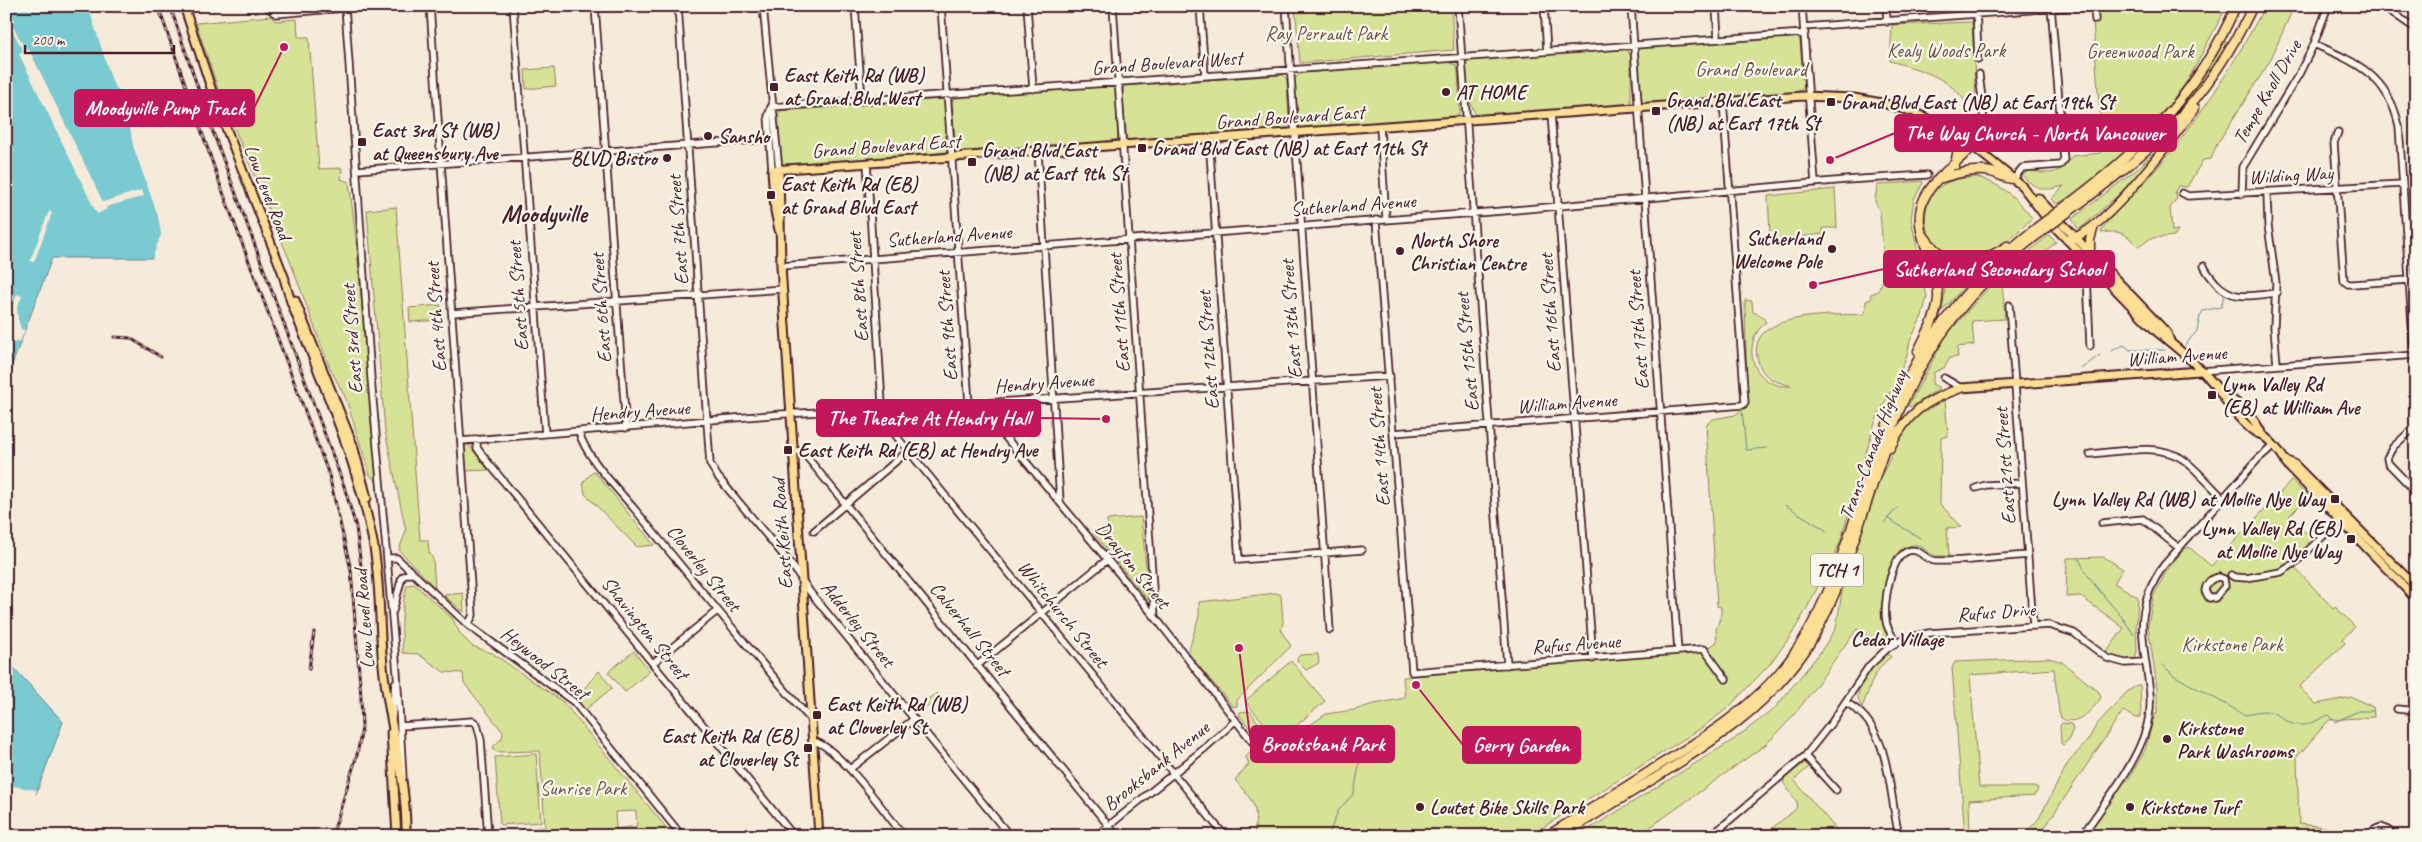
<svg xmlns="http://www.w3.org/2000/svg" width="2422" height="842" font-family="Caveat,sans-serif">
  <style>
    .green { fill: #d6e295; stroke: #908060; fill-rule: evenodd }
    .water { fill: #79cad1; stroke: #66868f }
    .pier { fill: #f6eada }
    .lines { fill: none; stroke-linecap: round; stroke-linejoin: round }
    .stream { stroke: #66868f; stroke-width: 1 }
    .minor-casing { stroke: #4a1f2b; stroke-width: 9 }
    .major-casing { stroke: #4a1f2b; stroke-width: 11 }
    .highway-casing { stroke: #4a1f2b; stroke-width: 11 }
    .minor { stroke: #fbf7ec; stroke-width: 5.5 }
    .major { stroke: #fdde96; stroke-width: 7 }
    .highway { stroke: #fdde96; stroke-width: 8 }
    .rail-casing { stroke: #4a1f2b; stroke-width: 3 }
    .rail { stroke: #fbf7ec; stroke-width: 1; stroke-dasharray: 4; stroke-linecap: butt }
    .highway-bridge-casing { stroke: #4a1f2b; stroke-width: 11; stroke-linecap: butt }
    .highway-bridge { stroke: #fdde96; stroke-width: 8 }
    .poi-dot { fill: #4a1f2b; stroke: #fbf7ec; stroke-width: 2 }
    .labels { text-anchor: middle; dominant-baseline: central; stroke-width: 4.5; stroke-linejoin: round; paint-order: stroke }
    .shield { fill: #fbf7ec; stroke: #7f6065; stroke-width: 1 }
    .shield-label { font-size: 19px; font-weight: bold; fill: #4a1f2b }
    .park-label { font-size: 20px; fill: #6d5046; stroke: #fbf7ec }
    .street-label { font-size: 20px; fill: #4a1f2b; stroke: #fbf7ec }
    .poi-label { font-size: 20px; font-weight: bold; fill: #4a1f2b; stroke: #fbf7ec; text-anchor: start }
    .neighbourhood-label { font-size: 21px; font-weight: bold; fill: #4a1f2b; stroke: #fbf7ec }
    .district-label { font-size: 25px; font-weight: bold; fill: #4a1f2b; stroke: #fbf7ec }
    .leader { fill: none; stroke: #c2185b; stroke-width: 2 }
    .callout-dot { fill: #c2185b; stroke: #fbf7ec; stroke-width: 2 }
    .callout { fill: #c2185b; stroke: #c2185b; stroke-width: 2 }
    .callout-label { font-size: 21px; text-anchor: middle; font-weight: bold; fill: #fff }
  </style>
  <rect width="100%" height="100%" fill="#f6eada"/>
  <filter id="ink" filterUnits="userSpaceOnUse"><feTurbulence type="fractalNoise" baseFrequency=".02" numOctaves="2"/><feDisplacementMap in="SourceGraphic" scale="10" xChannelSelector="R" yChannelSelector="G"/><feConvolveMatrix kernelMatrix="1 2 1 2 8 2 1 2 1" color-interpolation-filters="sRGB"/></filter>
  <g filter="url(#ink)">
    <path class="green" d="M1295,6h156l3,44 -154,13z
      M2092,6h135l-39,74 -19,25 -77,80 -35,19 -6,-5 13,-13c-22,6 -28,4 -43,-12h4l2,-4c24,5 31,6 45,-14l28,-3 2,-6z
      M2265,6h29l-24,55 -53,83 -6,15 -8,1 -16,27 -9,-1 -3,5 2,7 -7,10 2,23 6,-1 -3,6 -24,2 -12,9c-14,-14 -18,-17 -38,-14 1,-10 38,-44 47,-54 46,-52 85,-112 117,-173z
      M271,16l4,5 22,-2 1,18h11l10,132 23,-1 -1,11 8,3 7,56 21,245 -7,-8 -24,-76 -17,-33 -39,-105 -72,-172 -22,-66z
      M1972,22l4,78 -4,6h-4c-17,-29 -47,-36 -78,-45l2,-36z
      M1798,37l2,4 4,46 -4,4 -22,4 -133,10 -3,-2 -5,-47 -1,-4 4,-4z
      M2222,41l6,2 -4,8 -48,68 -4,-3 19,-23z
      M1627,49l4,8v46l-26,4 -128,9c-9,-11 -12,-39 -12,-53l4,-4z
      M1447,62l9,3 2,6 2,40 -3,6 -154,13 -4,-4 -5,-47 7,-6z
      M554,68l2,18 -30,3 -1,-19z
      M1283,75l4,5 2,42 -3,7 -159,11 -5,-44 2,-10z
      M1112,86l4,4 2,49 -31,5 -131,8 -4,-50 2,-5z
      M942,99l3,3 3,47 -2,3 -39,5 -123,9 -4,-2 -2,-50 2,-3z
      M2152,154l3,3 -22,25 -54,48 -7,-11 64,-49z
      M1977,177c25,7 40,22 55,41 -14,15 -33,32 -52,39 -53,20 -76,-60 -29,-76 8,-3 17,-3 26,-4z
      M1922,181l1,2 -9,16 -3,19 16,79 -5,19 -12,25 -2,11 -9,23 -24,47 -35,121 -34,67 -16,27 -21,28 -41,43 -28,21 -171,107h-275c4,-31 1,-32 -19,-56l14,-16 -3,-7 10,-12 1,-7 -18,-24 1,-2 10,-1 10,14 3,10 18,10 45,-31 28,-4 20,-6 31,-6 -2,-21 307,-30 7,-5 -1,-13 5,-13v-9l-4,-1 -11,-181 7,-6 22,-4 12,-10 -2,-105 7,1 1,11 9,4 4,6c-28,23 -12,68 26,64 -16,-4 -29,-7 -34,-25 -15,-51 77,-45 107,-47l1,-13 5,-2v-5l7,-3 7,-15 -5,-63 -5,-12 2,-16z
      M1835,189l2,39h-14v6l-50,6 -3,-6 -2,-38z
      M396,207l24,333h8l1,12 4,7 2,29 -36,-38 7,-19 -21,-100 -18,-221z
      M2049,235l7,7 -16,14 1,12 -23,2v11l-16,1 3,37 -33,2 2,24 -17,2 1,10 -8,1 -6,10 -10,4 -2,12 8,4 -29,19 -3,-1 39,-72 54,-60z
      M1932,257c18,10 32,13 52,8l-42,46 3,-20z
      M441,305l1,15 -32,2 -1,-14z
      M1941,399h4l3,37 -7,2 -1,66 22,23 -15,1 2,28c-5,0 -12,1 -16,-1 -7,-3 -11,-11 -20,-10 -26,2 -32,58 -30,78 0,5 3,10 5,15l-9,5 -22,-14c-30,39 -55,83 -92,116l-127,91h-60l155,-96 41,-31 45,-55 17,-26 7,-42 34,-101 28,-57 8,-13z
      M465,445h4l19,25 -22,1z
      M594,471l60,74 -17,2 -52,-53 -2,-12z
      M2292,480l16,17 -19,19 22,22 -3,3 1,6 -19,16 43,45 2,-2 20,21 -13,12 3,4 -46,44 17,17 36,-7 21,10 1,10 -45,3 -32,37 2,67 69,8 -1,4 -67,-6 -1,6h-213l35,-53 7,-3 17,-30 10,-36h2v-26l-9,-63 5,-28 13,-25 17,-22 6,-3 22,19z
      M1141,517l8,78 -1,5 -55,-67 15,-1 -1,-12z
      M2104,557l19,12 -9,14 24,14 -2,33 1,21 -2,8c-10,5 -21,-1 -29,-6l18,-25 -44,-32 -14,1 1,-39z
      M414,584l38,34 9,17 11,11 20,7 71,49 110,134h-174v-4l46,-5 -5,-76 -43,1 -4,-2 1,-4 8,-8 1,-6 -39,-49 -1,-10 -19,-1 -26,-18 -15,-1c-2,-24 -2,-44 4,-68zM636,811l1,15 -21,3 -1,-17z
      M463,593l1,19 -21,-17z
      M1276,593l5,2 2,27 -2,9 10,15 -54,54v6l-4,1 -45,-54 11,-37v-14z
      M634,651l16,20 -25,21 -17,-20z
      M1887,653l4,4c-18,13 -20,30 -29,50 -14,-16 13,-44 25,-54z
      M1318,654l1,9 -13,7 -8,-8 -1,-4 3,-3z
      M2049,658l13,4 37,30 2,5c-6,12 -26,31 -40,21l-2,-6 -5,-43 -84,6 9,112h58l1,3 -4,6 -65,4 1,36h-5l-13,-168 3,-6z
      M1291,661l34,40 -46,40 -34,-40z
      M599,671l13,17 -27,22 -9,-12z
      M2137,685h3l1,32 -5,1 -13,-7 -84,125h-17l16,-16 30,-57 20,-23 9,-16 30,-32z
      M937,693l2,4 -1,3 -20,13 -2,-2 9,-10z
      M2062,723l9,1 2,5 -4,10 -6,6 -2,-2 -1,-17z
      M536,754l5,68 -41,3 -5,-68z
      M1805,762l4,5 -15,13 48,56h-80l34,-27 1,-7 -14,-20 2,-4z"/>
    <path class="water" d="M6,6h86l25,80 8,8 18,72 12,32 7,34 -7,26h-103l-46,123z
      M6,659l57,63 -27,72 -30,-8z"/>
    <path class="pier" d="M88,6h7l25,79 9,10 12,58 21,61 2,20 -6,24 -6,1 9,-25 -3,-18 -25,-70 -5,-31 -3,-3v-14l-12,-14z
      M12,16l3,5 -4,2 15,27 3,-1 74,153 39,-12 2,6 -38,11 1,2 -10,5 -78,-160 4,-3 -14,-27h-3v-6z
      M49,211l3,2 -18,49 -4,-1z
      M17,294l5,2 -5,12 1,11 3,10 4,1 -5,12 -3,-1 -11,8v-26z
      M6,786h7l24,4 -2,6 -19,-2z"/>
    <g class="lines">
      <path class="stream" d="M2185,345l12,-14 3,-15 3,-5 18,-4 3,-11
        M2111,351l13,-6 6,5h35
        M2081,369l19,-14
        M1742,410l4,40 21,-2
        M2006,439h5
        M1785,505l42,26
        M1887,518l33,20
        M1884,523l13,-15
        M2079,559c12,29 40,49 55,76
        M2163,665l10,10 72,40c37,-13 33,11 57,10 8,0 19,-7 26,-10l7,7 23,-11h15
        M1360,759l13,-10
        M1328,836l10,-25 16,-18 8,-44 8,-8 9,-5"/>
      <defs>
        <path id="minor" d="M266,6l10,8 90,-8
          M345,6l26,372 26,295 6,104
          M430,6l43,609 -5,10
          M513,6l32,428
          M595,6l31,422
          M678,6l32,458 8,13 76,91 16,24 200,244
          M763,6l16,164
          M855,6l7,94
          M941,6l28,398
          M1027,6l6,83
          M1113,6l42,611
          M1200,6l5,70
          M1286,6l44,624
          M1458,6l49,659
          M1544,6l3,45
          M1631,6l47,645
          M1716,6l2,33
          M1802,6l13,177
          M1886,6l1,16
          M1976,6l2,53
          M2091,6l3,2 1,12
          M2383,6l33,23
          M1804,27l278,-21
          M2314,44c44,19 74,32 85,82l15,229
          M771,107l1034,-74
          M771,107l-3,9 4,54
          M1551,114l42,545
          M1380,127l6,92
          M2338,132l-4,11 10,138 4,3h5l55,-4
          M1209,139l30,421 123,-10
          M1974,146c16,-19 7,-49 5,-72
          M1038,151l22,350
          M867,163l16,257 342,416
          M357,170l412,-31
          M2014,179l8,-11 38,-3 4,-4 -13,-155
          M2182,193l6,3 214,-12
          M2267,193l1,32 8,58 -2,44 3,38
          M2242,194l1,-27 56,-93 15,-30 14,-38
          M1376,220l36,452 292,-23 22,30
          M781,266l734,-56 331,-30 81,-5
          M2204,266c3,7 7,11 12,17 18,19 36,12 61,10
          M2009,305l24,320
          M452,313l331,-24
          M2090,346l-3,-72 9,-10
          M2200,371l216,-16
          M1944,378l17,10
          M982,403l1,7 172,207 103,132
          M2416,426l-23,21 -6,11 1,5 28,29
          M579,432c7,26 40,58 58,80 57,70 114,140 174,208
          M1394,433l349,-28 2,-3 -22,-301
          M477,439v9l9,12 308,376
          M461,441l322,-27 186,-10 421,-28
          M793,451h9l315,385
          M2090,454c29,-2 69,-12 94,6 14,11 27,26 39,38
          M1976,488l10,-3 36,-2
          M2102,523l41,-4 36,29
          M814,531l94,-80
          M388,558h9l71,67 106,77 108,134
          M2231,575l3,2 12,1 35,-6 14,-9 48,-46
          M2219,577l5,2 1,7 -10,12h-6l-4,-7c1,-8 6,-13 14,-14z
          M393,611l9,-34 5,-3h7
          M1896,642c-4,-7 -9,-13 -10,-21 -3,-16 4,-64 22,-70 12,-4 17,10 28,10 30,1 62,-4 92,-6
          M653,663l64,-52
          M979,664l128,-104
          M1845,702c47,24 43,89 54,134
          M2397,709l19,2
          M392,718l3,-35
          M401,726l72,-5 4,3 4,16 7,96
          M812,741c24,2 75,74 92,95
          M1805,756l31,34
          M850,769l64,-50
          M1096,836l109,-88 31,-28
          M1711,836l94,-80 27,-34 37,-56 19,-18 15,-9 26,-6 120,-8 25,8 33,25 18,5 20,-1
          M2082,836c23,-35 61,-78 67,-120 3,-15 0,-30 -2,-45 -7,-42 -9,-70 17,-106l94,-106 15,-13
          M2371,836l3,-6 7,-3 8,3 3,6"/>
        <path id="major" d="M184,6l30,91 71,182
          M779,170l2,96 38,570
          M2038,198l129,135 3,8
          M779,230l-4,-19 -3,-41 1031,-74 51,2 28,5 32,9 45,23 63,51 26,34 108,111c22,18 47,37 64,61 9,14 21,30 35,40 2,2 5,2 7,3 8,5 22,20 24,29l130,135
          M283,275l8,27c30,78 66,157 82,240 9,46 5,93 12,140 7,52 22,101 21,154
          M295,300l58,145 14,53
          M1961,388l239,-17
          M2220,393c15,5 37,27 42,42
          M2285,460l9,4 122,123
          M391,733l6,103"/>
        <path id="highway" d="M1950,129l8,19 -3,17
          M1942,178c15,-5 33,-10 49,-6 8,2 13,7 23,7
          M2063,208c76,-56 135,-114 173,-202
          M2067,213c85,-62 139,-109 186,-207
          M1925,237c23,34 50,30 82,9
          M2067,239c34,-1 107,-103 128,-131
          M2090,254v-14l4,-14
          M1918,351c8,-17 19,-34 20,-53 2,-34 -32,-70 -12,-103 11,-19 32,-34 48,-49
          M1890,448c17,-35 34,-47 71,-60
          M1547,836c35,-22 71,-44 106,-67 51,-31 102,-62 138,-111 34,-47 50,-101 69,-155 12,-35 22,-70 37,-103 32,-70 79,-125 139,-172
          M1561,836c33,-21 66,-41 99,-61 56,-35 107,-69 145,-124 26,-39 40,-84 55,-128 14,-40 26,-82 43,-121 31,-67 78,-125 137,-169"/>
      </defs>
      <use href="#minor" class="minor-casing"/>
      <use href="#major" class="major-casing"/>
      <use href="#highway" class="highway-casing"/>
      <use href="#minor" class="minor"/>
      <use href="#major" class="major"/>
      <use href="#highway" class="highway"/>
      <defs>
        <path id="rail" d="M158,6l63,181 108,288 22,95 10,127 1,31 -5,27 -25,81
          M170,6l43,126 131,354 12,41 7,55
          M114,337l16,1 31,19
          M309,669l5,-37"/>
      </defs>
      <use href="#rail" class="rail-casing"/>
      <use href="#rail" class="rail"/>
      <defs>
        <path id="highway-bridge" d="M2036,228l27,-20
          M2040,233l27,-20"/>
      </defs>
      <use href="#highway-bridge" class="highway-bridge-casing"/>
      <use href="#highway-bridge" class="highway-bridge"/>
    </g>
  </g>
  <g class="poi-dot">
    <rect x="769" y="82" width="10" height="10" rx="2.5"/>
    <circle cx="1446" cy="92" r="5"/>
    <rect x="1826" y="97" width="10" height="10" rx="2.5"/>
    <rect x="1651" y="106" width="10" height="10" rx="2.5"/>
    <circle cx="708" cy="136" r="5"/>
    <rect x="357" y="137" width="10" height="10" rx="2.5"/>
    <rect x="1137" y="143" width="10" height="10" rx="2.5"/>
    <circle cx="667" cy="158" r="5"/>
    <rect x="967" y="157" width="10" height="10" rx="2.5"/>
    <rect x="766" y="190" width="10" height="10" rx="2.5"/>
    <circle cx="1832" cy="249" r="5"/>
    <circle cx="1400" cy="251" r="5"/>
    <rect x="2207" y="390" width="10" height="10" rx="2.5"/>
    <rect x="783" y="445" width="10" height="10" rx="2.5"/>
    <rect x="2330" y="494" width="10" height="10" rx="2.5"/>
    <rect x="2346" y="534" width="10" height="10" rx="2.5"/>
    <rect x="812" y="710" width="10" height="10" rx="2.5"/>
    <circle cx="2167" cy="739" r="5"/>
    <rect x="803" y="743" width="10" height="10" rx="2.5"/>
    <circle cx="1420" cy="807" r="5"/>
    <circle cx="2130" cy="807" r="5"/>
  </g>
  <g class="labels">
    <rect class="shield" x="1811" y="553.5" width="52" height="33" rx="4"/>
    <g class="shield-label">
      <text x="1837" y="570">TCH 1</text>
    </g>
    <g class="park-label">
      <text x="1326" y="33">Ray Perrault Park</text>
      <text x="1946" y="50">Kealy Woods Park</text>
      <text x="2140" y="51">Greenwood Park</text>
      <text x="1751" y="69">Grand Boulevard</text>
      <text x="2232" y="644">Kirkstone Park</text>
      <text x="583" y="788">Sunrise Park</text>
    </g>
    <g class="street-label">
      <text transform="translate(1167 63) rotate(-4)">Grand Boulevard West</text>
      <text transform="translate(2267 92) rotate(-60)">Tempe Knoll Drive</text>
      <text transform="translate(1290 117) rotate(-4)">Grand Boulevard East</text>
      <text transform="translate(886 146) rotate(-4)">Grand Boulevard East</text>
      <text transform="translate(2291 175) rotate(-3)">Wilding Way</text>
      <text transform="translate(268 192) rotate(69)">Low Level Road</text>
      <text transform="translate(1353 205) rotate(-4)">Sutherland Avenue</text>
      <text transform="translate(678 230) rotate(-94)">East 7th Street</text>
      <text transform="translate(949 236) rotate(-4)">Sutherland Avenue</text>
      <text transform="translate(858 287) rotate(-94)">East 8th Street</text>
      <text transform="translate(518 296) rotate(-94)">East 5th Street</text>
      <text transform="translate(601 308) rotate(-94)">East 6th Street</text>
      <text transform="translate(1119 313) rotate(-94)">East 11th Street</text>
      <text transform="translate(1550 313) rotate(-94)">East 16th Street</text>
      <text transform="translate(436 317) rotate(-94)">East 4th Street</text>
      <text transform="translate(1291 319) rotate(-94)">East 13th Street</text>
      <text transform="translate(947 326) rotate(-94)">East 9th Street</text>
      <text transform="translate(1638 330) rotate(-94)">East 17th Street</text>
      <text transform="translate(352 339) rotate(-94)">East 3rd Street</text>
      <text transform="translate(1208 350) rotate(-94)">East 12th Street</text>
      <text transform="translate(1467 352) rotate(-95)">East 15th Street</text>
      <text transform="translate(2177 356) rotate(-4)">William Avenue</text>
      <text transform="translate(1044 383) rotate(-4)">Hendry Avenue</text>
      <text transform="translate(1567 403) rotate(-4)">William Avenue</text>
      <text transform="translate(640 411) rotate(-4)">Hendry Avenue</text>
      <text transform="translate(1873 445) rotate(-69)">Trans-Canada Highway</text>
      <text transform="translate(1379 447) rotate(-94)">East 14th Street</text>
      <text transform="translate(2005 466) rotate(-94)">East 21st Street</text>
      <text transform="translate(782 534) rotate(-94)">East Keith Road</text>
      <text transform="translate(1133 565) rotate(51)">Drayton Street</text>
      <text transform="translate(704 568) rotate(51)">Cloverley Street</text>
      <text transform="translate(1996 612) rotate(-4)">Rufus Drive</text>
      <text transform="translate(1063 614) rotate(51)">Whitchurch Street</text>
      <text transform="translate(364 619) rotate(-94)">Low Level Road</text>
      <text transform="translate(858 624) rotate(51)">Adderley Street</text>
      <text transform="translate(645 628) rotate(51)">Shavington Street</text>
      <text transform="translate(970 629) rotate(51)">Calverhall Street</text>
      <text transform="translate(1576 644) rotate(-4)">Rufus Avenue</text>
      <text transform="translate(545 663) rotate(38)">Heywood Street</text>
      <text transform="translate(1156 766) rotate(-39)">Brooksbank Avenue</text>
    </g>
    <g class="poi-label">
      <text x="784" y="75">East Keith Rd (WB)<tspan x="784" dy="23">at Grand Blvd West</tspan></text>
      <text x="1456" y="92">AT HOME</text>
      <text x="1666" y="100">Grand Blvd East<tspan x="1666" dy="23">(NB) at East 17th St</tspan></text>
      <text x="1841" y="102">Grand Blvd East (NB) at East 19th St</text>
      <text x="372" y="130">East 3rd St (WB)<tspan x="372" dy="23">at Queensbury Ave</tspan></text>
      <text x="718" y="136">Sansho</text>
      <text x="1152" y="148">Grand Blvd East (NB) at East 11th St</text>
      <text x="982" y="150">Grand Blvd East<tspan x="982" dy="23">(NB) at East 9th St</tspan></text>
      <text x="657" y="158" text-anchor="end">BLVD Bistro</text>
      <text x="781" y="184">East Keith Rd (EB)<tspan x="781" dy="23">at Grand Blvd East</tspan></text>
      <text x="1822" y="238" text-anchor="end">Sutherland<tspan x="1822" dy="23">Welcome Pole</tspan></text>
      <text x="1410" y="240">North Shore<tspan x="1410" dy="23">Christian Centre</tspan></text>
      <text x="2222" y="384">Lynn Valley Rd<tspan x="2222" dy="23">(EB) at William Ave</tspan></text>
      <text x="798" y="450">East Keith Rd (EB) at Hendry Ave</text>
      <text x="2325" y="499" text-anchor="end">Lynn Valley Rd (WB) at Mollie Nye Way</text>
      <text x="2341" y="528" text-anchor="end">Lynn Valley Rd (EB)<tspan x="2341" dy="23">at Mollie Nye Way</tspan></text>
      <text x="827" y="704">East Keith Rd (WB)<tspan x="827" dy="23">at Cloverley St</tspan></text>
      <text x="2177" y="728">Kirkstone<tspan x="2177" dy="23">Park Washrooms</tspan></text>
      <text x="798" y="736" text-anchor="end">East Keith Rd (EB)<tspan x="798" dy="23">at Cloverley St</tspan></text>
      <text x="1430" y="807">Loutet Bike Skills Park</text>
      <text x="2140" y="807">Kirkstone Turf</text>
    </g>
    <g class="neighbourhood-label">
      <text x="1897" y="639">Cedar Village</text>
    </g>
    <g class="district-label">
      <text x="544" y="214">Moodyville</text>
    </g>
  </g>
  <path class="leader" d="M284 47L254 108M1830 160L1895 133M1813 285L1884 269M1106 419L1040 418M1239 648L1251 744M1416 685L1463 745"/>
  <g class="callout-dot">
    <circle cx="284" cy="47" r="5"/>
    <circle cx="1830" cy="160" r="5"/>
    <circle cx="1813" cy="285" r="5"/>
    <circle cx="1106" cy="419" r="5"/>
    <circle cx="1239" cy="648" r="5"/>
    <circle cx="1416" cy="685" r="5"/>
  </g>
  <g class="callout">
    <rect x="75" y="90" width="179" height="36" rx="5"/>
    <rect x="1895" y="115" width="281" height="36" rx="5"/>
    <rect x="1884" y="251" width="230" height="36" rx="5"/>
    <rect x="817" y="400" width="223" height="36" rx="5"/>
    <rect x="1251" y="726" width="143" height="36" rx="5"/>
    <rect x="1463" y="727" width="117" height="36" rx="5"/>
  </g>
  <g class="callout-label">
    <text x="165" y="115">Moodyville Pump Track</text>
    <text x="2035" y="140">The Way Church - North Vancouver</text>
    <text x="1999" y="276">Sutherland Secondary School</text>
    <text x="929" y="425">The Theatre At Hendry Hall</text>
    <text x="1323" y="751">Brooksbank Park</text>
    <text x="1521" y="752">Gerry Garden</text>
  </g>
  <rect width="2422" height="842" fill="none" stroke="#fbf7ec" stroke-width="25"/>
  <rect x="12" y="12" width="2397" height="817" fill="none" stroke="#4a1f2b" stroke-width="2" filter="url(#ink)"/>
  <path d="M25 45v8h149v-8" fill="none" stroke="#4a1f2b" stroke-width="2.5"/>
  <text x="32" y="45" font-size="15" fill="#4a1f2b" stroke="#fbf7ec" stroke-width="4" paint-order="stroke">200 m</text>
</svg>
